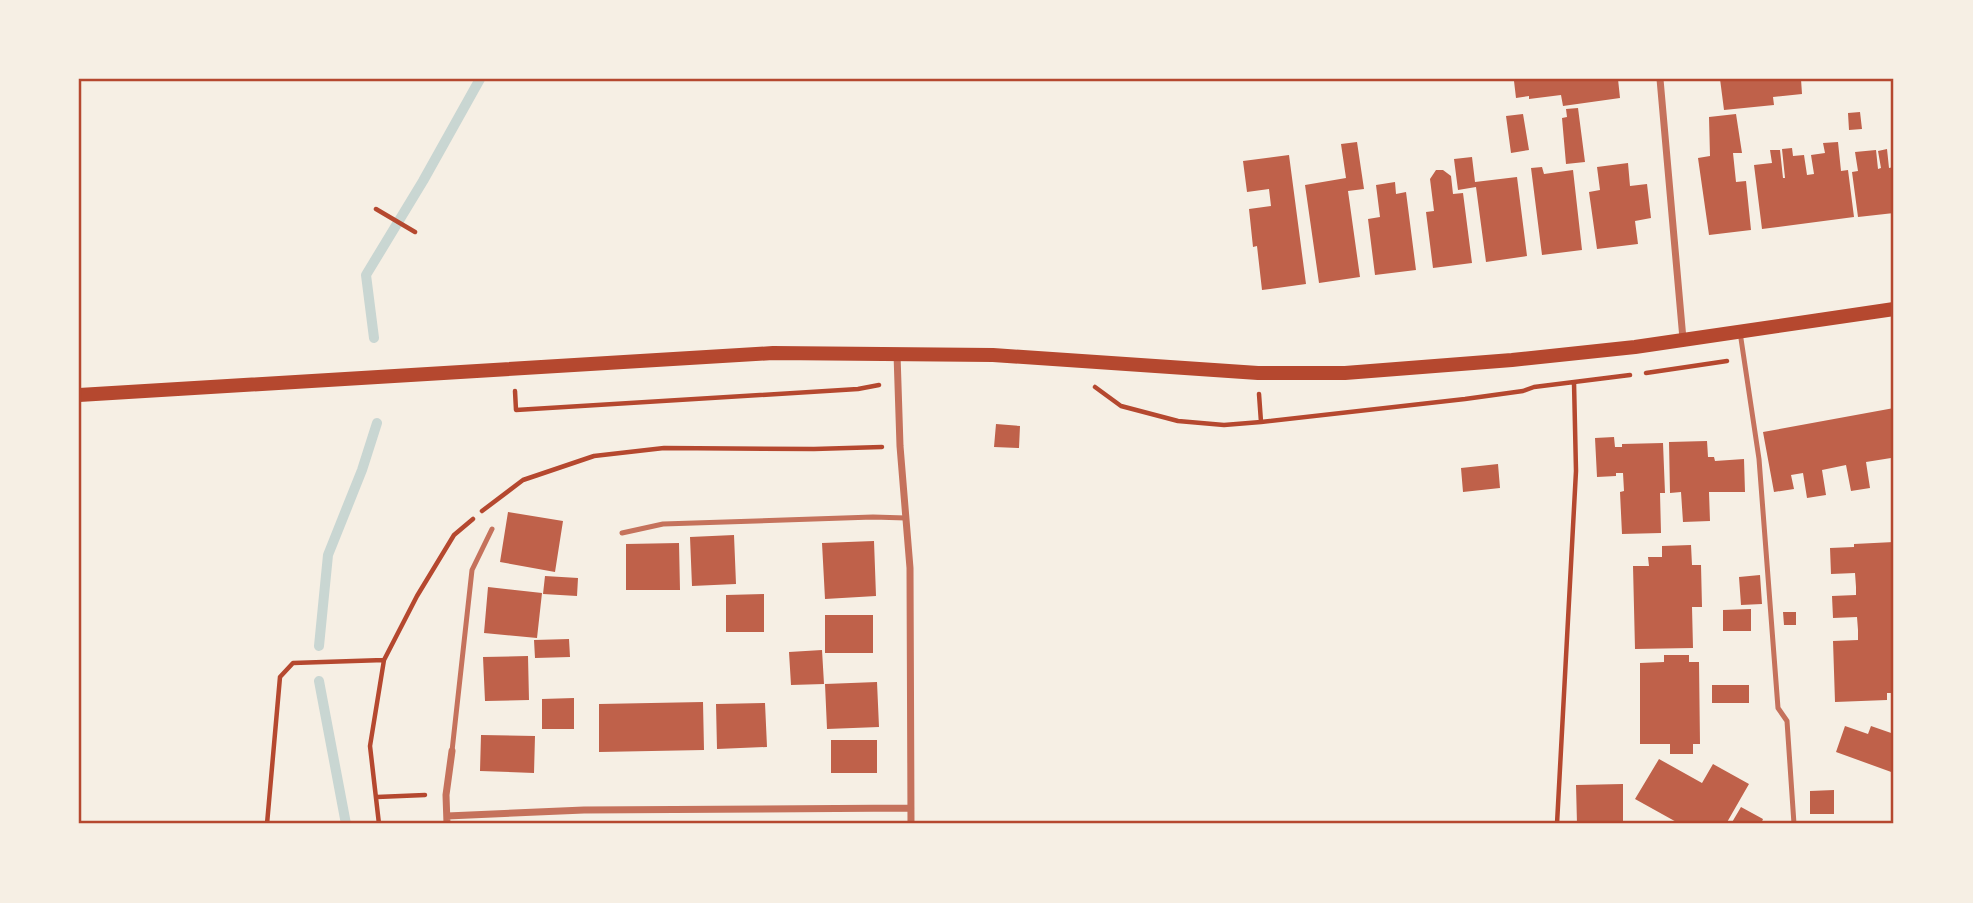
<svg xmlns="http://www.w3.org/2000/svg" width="1973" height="903" font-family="Poppins,sans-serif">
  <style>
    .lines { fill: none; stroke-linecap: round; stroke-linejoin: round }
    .stream { stroke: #c9d6d2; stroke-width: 10 }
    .building { fill: #bf614a }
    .path { stroke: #b5482f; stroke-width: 4.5 }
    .service { stroke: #c5725c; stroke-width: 5 }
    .minor { stroke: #c5725c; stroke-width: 7 }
    .secondary { stroke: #b5482f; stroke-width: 14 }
    .neatline { fill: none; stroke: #b5482f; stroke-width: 2.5 }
  </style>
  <rect width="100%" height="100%" fill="#f6efe4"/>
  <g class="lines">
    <path class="stream" d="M374,338l-8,-63 57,-94 57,-102
      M319,646l9,-91 34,-85 15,-47
      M319,681l27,143"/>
  </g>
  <path class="building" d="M1527,79h91l2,19 -57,8 -2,-11 -32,4v-3l-13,2 -2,-17z
    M1720,79h81l1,15 -29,3 1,8 -50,5z
    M1578,108l7,54 -19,2 -4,-46 5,-1 -1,-8z
    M1860,112l2,17 -13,1 -1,-17z
    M1523,114l6,36 -18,3 -5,-37z
    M1736,114l6,39h-9l3,29 10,-1 5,49 -42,5 -11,-77 12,-2 -1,-39z
    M1357,142l7,47 -16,2 12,86 -41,6 -14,-98 41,-7 -5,-34z
    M1838,142l3,29 7,-1 6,47 -92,12 -8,-64 18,-2 -2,-13h10l3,28h2l-3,-29 10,-1 1,8 11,-1 3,20 7,-1 -3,-19 14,-2 -2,-10z
    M1887,149l2,19 5,-1v46l-36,4 -6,-45 6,-1 -3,-19 21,-2 2,19 3,-1 -3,-17z
    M1289,155l17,129 -44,6 -5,-44 -4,1 -4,-38 22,-3 -2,-17 -22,3 -4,-31z
    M1472,157l3,25 42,-5 10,79 -41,6 -10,-75 -18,3 -4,-31z
    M1628,163l2,23 17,-2 4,34 -16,3 3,23 -41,5 -8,-57 11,-2 -3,-23z
    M1542,167l2,7 29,-4 9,80 -40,5 -11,-87z
    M1436,170h7l8,6 2,18 10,-1 9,70 -39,5 -7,-56 8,-1 -4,-32z
    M1395,182l1,12 10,-2 10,78 -41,5 -7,-56 12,-2 -4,-32z
    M1894,408v59l-3,-9 -25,4 4,26 -19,3 -5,-26 -24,5 4,25 -19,3 -4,-25 -12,2 3,14 -20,3 -11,-60z
    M996,424l24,2 -1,22 -25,-1z
    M1614,437l1,10h7v-3l41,-1 2,50h-5l1,40 -39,1 -2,-42 4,-1 -1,-18h-7v3l-19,1 -2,-39z
    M1707,441l1,16h6l1,4 29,-2 1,33h-36l1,29 -27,1 -2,-30 -11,1 -1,-51z
    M1498,464l2,24 -37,4 -2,-24z
    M508,512l55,9 -8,51 -55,-10z
    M734,535l2,49 -44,2 -2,-49z
    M874,541l2,55 -51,3 -3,-56z
    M1894,542v144h-2v7h-5v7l-52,2 -2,-61 25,-1v-10l-1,-13 -24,1 -1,-22 24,-1v-8l-1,-14 -24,1 -1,-26 24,-1v-3z
    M679,543l1,47h-54v-46z
    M1691,545l1,20h9l1,42h-10l1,41 -58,1 -2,-83h16l-1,-9h14v-11z
    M1760,575l2,29 -21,1 -2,-28z
    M545,576l33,2 -1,18 -34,-2z
    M488,587l54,6 -5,45 -53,-5z
    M764,594v38h-38v-37z
    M1751,609v22h-28v-21z
    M1783,612h13v13h-12z
    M825,615h48v38h-48z
    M569,639l1,18 -35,1 -1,-18z
    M822,650l2,34 -33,1 -2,-33z
    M1664,655h25v7h10l1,82h-7v10h-23v-10h-30v-81l24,-1z
    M528,656l1,44 -44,1 -2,-44z
    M877,682l2,45 -52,2 -2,-45z
    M1712,685h37v18h-37z
    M574,698v31h-32v-30z
    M703,702l1,48 -105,2v-48z
    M765,703l2,44 -50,2 -1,-45z
    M1845,726l23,8 3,-8 23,8v39l-58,-21z
    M481,735l54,1 -1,37 -54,-2z
    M831,740h46v33h-46z
    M1659,759l43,24 11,-19 36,20 -23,40h-46l-45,-25z
    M1623,784v40h-46l-1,-39z
    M1834,790v24h-24v-23z
    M1741,807l22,12 -2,5h-30z"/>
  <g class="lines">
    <path class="path" d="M376,209l39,23
      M1646,373l81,-12
      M1095,387l26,19 57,15 46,4 37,-3
      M515,391l1,19 342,-21 21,-4
      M1259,394l2,28 204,-23 58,-8 11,-4 96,-12
      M482,511l41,-31 71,-24 70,-8 150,1 68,-2
      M377,797l48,-2
      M267,824l13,-147 13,-14 91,-3 33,-64 37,-61 19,-16
      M379,824l-9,-78 14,-86
      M1557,824l19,-353 -2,-89"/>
    <path class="service" d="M1740,332l19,127 19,249 9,13 7,103
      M622,533l41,-9 210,-7 33,1
      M452,751l20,-181 20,-41"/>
    <path class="minor" d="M1660,79l23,260
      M897,354l3,92 10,122 1,256
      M447,816l137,-6 327,-2
      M447,824l-1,-29 6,-44"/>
    <path class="secondary" d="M79,395l694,-42 220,2 265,18h87l167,-13 123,-13 259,-38"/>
  </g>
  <rect width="1973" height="903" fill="none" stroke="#f6efe4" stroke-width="161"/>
  <rect x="80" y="80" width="1812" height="742" class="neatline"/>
</svg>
